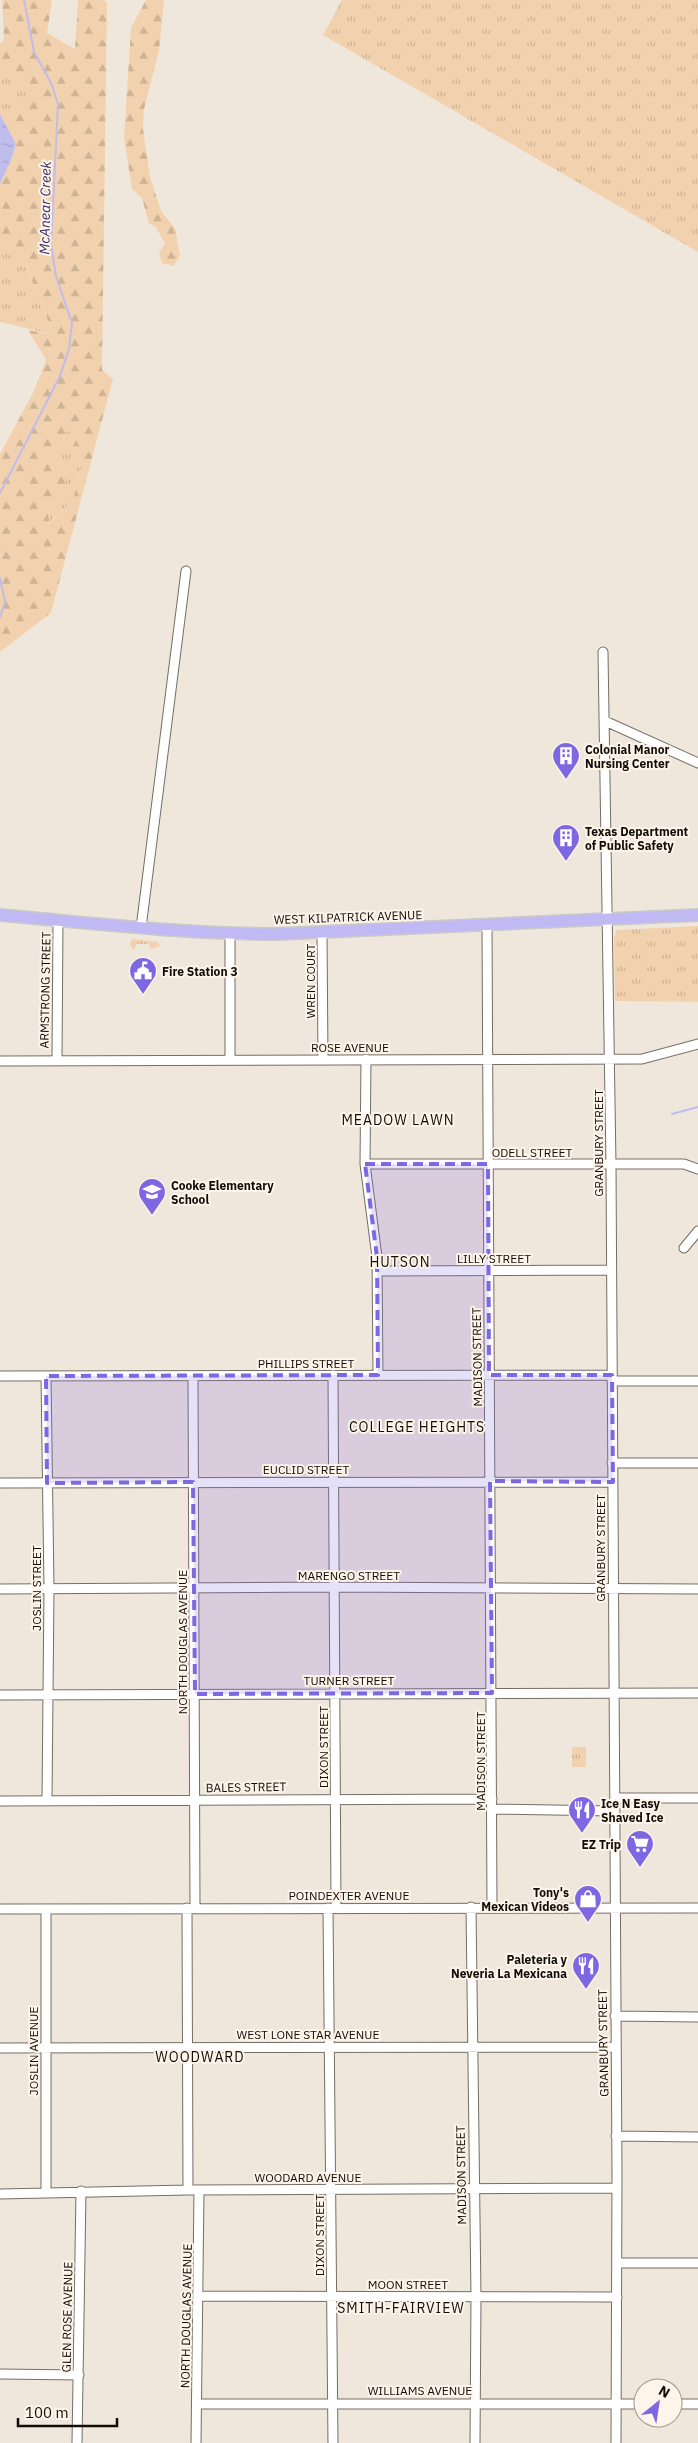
<svg xmlns="http://www.w3.org/2000/svg" width="698" height="2443" font-family="'IBM Plex Sans',sans-serif">
  <style>
    .grass { fill: url(#grass-tufts) }
    .forest { fill: url(#forest-firs); fill-rule: evenodd }
    .water { fill: url(#water-ripples) }
    .lines { fill: none; stroke-linecap: round; stroke-linejoin: round }
    .stream { stroke: #c0bdec; stroke-width: 2 }
    .minor-casing { stroke: #766d64; stroke-width: 11 }
    .major-casing { stroke: #cacac9; stroke-width: 14 }
    .minor { stroke: #fff; stroke-width: 9 }
    .major { stroke: #c1b9f3; stroke-width: 11 }
    .marked { fill: #7e67e3; fill-opacity: 0.2; stroke: #7e67e3; stroke-width: 4; stroke-dasharray: 10 6; stroke-linejoin: round }
    .labels { text-anchor: middle; dominant-baseline: central; stroke-width: 4; stroke-linejoin: round; paint-order: stroke }
    .poi-label { font-size: 12px; font-weight: bold; fill: #100d09; stroke: #fef4e9; text-anchor: start }
    .street-label { font-size: 12px; fill: #100d09; stroke: #fef4e9 }
    .water-label { font-size: 14px; font-style: italic; fill: #382f68; stroke: #fef4e9 }
    .neighbourhood-label { font-size: 14px; letter-spacing: 1px; fill: #100d09; stroke: #fef4e9 }
  </style>
  <defs>
    <pattern id="grass-tufts" width="24" height="20" patternUnits="userSpaceOnUse" patternTransform="scale(1.25)"><rect width="24" height="20" fill="#f2d2ae"/><path d="M3 7l-1-3M5 7V3M7 7l1-3M15 17l-1-3M17 17v-4M19 17l1-3" fill="none" stroke="#ceb394"/></pattern>
    <pattern id="forest-firs" width="22" height="20" patternUnits="userSpaceOnUse" patternTransform="scale(1.25)"><rect width="22" height="20" fill="#f2d2ae"/><path d="M5 1l3.5 6h-7zM16 11l3.5 6h-7z" fill="#ceb394"/></pattern>
    <pattern id="water-ripples" width="26" height="14" patternUnits="userSpaceOnUse" patternTransform="scale(1.25)"><rect width="26" height="14" fill="#c0bdec"/><path d="M2 4q2-2 4 0t4 0M15 11q2-2 4 0t4 0" fill="none" stroke="#a4a1c9"/></pattern>
  </defs>
  <rect width="100%" height="100%" fill="#f0e7dc"/>
  <path class="grass" d="M342,0h356v252l-375,-217z
    M0,75h10l18,9 5,14 -14,7 -9,18 -10,-18z
    M0,250h21l33,85 -54,-13z
    M66,431l13,2 -7,17 10,16 -9,34 -26,24 2,-16 17,-23v-9l-10,-20z
    M698,926v76l-83,-1 -1,-64 3,-7z
    M132,939l26,3 2,4 -9,3 -2,-5h-13l-1,5h-3l-2,-6z
    M572,1747h14v20h-14z"/>
  <path class="forest" d="M2,0h50l-5,33 28,16 3,-49h25l4,2 -5,368 11,9 -62,234 -51,39v-198l34,-63 12,-31 -18,-30 26,5 -33,-85h-21v-66l11,-24 5,-16 -16,-30v-9l10,17 9,-17 13,-7 -5,-14 -17,-9h-10v-31l4,-5zM66,431l12,3 -6,16 10,16 -9,34 -25,24 1,-16 17,-22v-10l-10,-20z
    M146,0h18l-5,51 -15,58 -1,20 7,48 11,34 14,17 5,28 -7,10 -11,-3 -3,-10 6,-10 -10,-17 -6,-2 -7,-26 -10,-9 -8,-52 7,-109z"/>
  <path class="water" d="M0,114l16,30 -5,16 -11,24z"/>
  <g class="lines">
    <path class="stream" d="M0,493l60,-117 9,-27 3,-26 -16,-47 -5,-31 7,-141 -6,-19 -18,-33 -10,-52
      M0,578l5,24 -5,15
      M672,1114l26,-7"/>
    <defs>
      <path id="minor" d="M603,652l8,513 6,1010 -1,268
        M605,721l93,42
        M487,926l5,981
        M141,928l45,-357
        M322,933l1,126
        M230,934v126
        M366,1059l-1,105 12,93 1,118
        M57,1060l1,-140
        M0,1061l642,-2 56,-15
        M365,1164h319l14,5
        M684,1248l14,-17
        M378,1271l233,-1
        M333,1375l3,533
        M0,1376l612,-1
        M46,1376l3,212 -2,212
        M193,1376l2,532
        M612,1381h86
        M612,1463h86
        M0,1483l613,-1
        M0,1589l335,-2 363,2
        M0,1695l698,-2
        M615,1798h83
        M0,1801l492,-2
        M492,1809l122,2
        M471,1907l5,389 -1,147
        M187,1908l1,282
        M328,1908l5,535
        M0,1909l698,-1
        M46,1909v283
        M615,2016l83,1
        M0,2048l616,-1
        M616,2136l82,1
        M0,2194l188,-4 429,-2
        M617,2263h81
        M200,2296l417,1
        M0,2374l79,1
        M198,2404h445
        M673,2404h25
        M77,2443l4,-252
        M196,2443l3,-253"/>
      <path id="major" d="M0,915c92,8 184,19 277,19l421,-19"/>
    </defs>
    <use href="#minor" class="minor-casing"/>
    <use href="#major" class="major-casing"/>
    <use href="#minor" class="minor"/>
    <use href="#major" class="major"/>
  </g>
  <path class="marked" d="M365,1164h123l1,211h123l1,107 -123,-1 2,212 -297,1 -2,-212 -146,1 -1,-107 332,-1 -1,-118z"/>
  <defs>
    <symbol id="building-pin" viewBox="-11 -11 22 30"><path d="M0 17L-7.5 6A9.5 9.5 0 1 1 7.5 6Z" fill="#7e67e3" stroke="#fef4e9"/><path d="M-4-6H4V6H1V3H-1V6H-4ZM-2.5-4.3h1.7v1.8h-1.7ZM.8-4.3h1.7v1.8H.8ZM-2.5-1h1.7V.8h-1.7ZM.8-1h1.7V.8H.8Z" fill="#fff"/></symbol>
    <symbol id="civic-pin" viewBox="-11 -11 22 30"><path d="M0 17L-7.5 6A9.5 9.5 0 1 1 7.5 6Z" fill="#7e67e3" stroke="#fef4e9"/><path d="M-.6-6.5H3V-4.5H.6V-3L4-1V1h2V6H-6V1h2V-1L-.6-3ZM-1.2 2.5V6h2.4V2.5Z" fill="#fff"/></symbol>
    <symbol id="school-pin" viewBox="-11 -11 22 30"><path d="M0 17L-7.5 6A9.5 9.5 0 1 1 7.5 6Z" fill="#7e67e3" stroke="#fef4e9"/><path d="M0-5L7-2L0 1L-7-2ZM-4 1L0 2.5L4 1V4Q0 6-4 4Z" fill="#fff"/></symbol>
    <symbol id="restaurant-pin" viewBox="-11 -11 22 30"><path d="M0 17L-7.5 6A9.5 9.5 0 1 1 7.5 6Z" fill="#7e67e3" stroke="#fef4e9"/><path d="M-5-6h1v4h1v-4h1v4h1v-4h1v5L-1.5 .5V6h-2V.5L-5-1ZM5-6V6H3V1.5H1.5Q1.5-4 5-6Z" fill="#fff"/></symbol>
    <symbol id="supermarket-pin" viewBox="-11 -11 22 30"><path d="M0 17L-7.5 6A9.5 9.5 0 1 1 7.5 6Z" fill="#7e67e3" stroke="#fef4e9"/><path d="M-6-5.5h2.5l.6 2H6L4.5 2H-2.5L-4.4-4H-6ZM-1.5 3.2a1.3 1.3 0 1 0 .1 0ZM3 3.2a1.3 1.3 0 1 0 .1 0Z" fill="#fff"/></symbol>
    <symbol id="shop-pin" viewBox="-11 -11 22 30"><path d="M0 17L-7.5 6A9.5 9.5 0 1 1 7.5 6Z" fill="#7e67e3" stroke="#fef4e9"/><path d="M-5-2.5h2.3a2.7 3.5 0 0 1 5.4 0H5L5.5 6h-11ZM-1.5-2.5h3a1.5 2.3 0 0 0-3 0Z" fill="#fff"/></symbol>
  </defs>
  <g fill-rule="evenodd">
    <use href="#building-pin" x="550" y="740" width="32" height="43"/>
    <use href="#building-pin" x="550" y="822" width="32" height="43"/>
    <use href="#civic-pin" x="127" y="955" width="32" height="43"/>
    <use href="#school-pin" x="136" y="1176" width="32" height="43"/>
    <use href="#restaurant-pin" x="566" y="1794" width="32" height="43"/>
    <use href="#supermarket-pin" x="624" y="1828" width="32" height="43"/>
    <use href="#shop-pin" x="572" y="1883" width="32" height="43"/>
    <use href="#restaurant-pin" x="570" y="1950" width="32" height="43"/>
  </g>
  <g class="labels">
    <g class="poi-label">
      <text x="585" y="749">Colonial Manor<tspan x="585" dy="14">Nursing Center</tspan></text>
      <text x="585" y="831">Texas Department<tspan x="585" dy="14">of Public Safety</tspan></text>
      <text x="162" y="971">Fire Station 3</text>
      <text x="171" y="1185">Cooke Elementary<tspan x="171" dy="14">School</tspan></text>
      <text x="601" y="1803">Ice N Easy<tspan x="601" dy="14">Shaved Ice</tspan></text>
      <text x="621" y="1844" text-anchor="end">EZ Trip</text>
      <text x="569" y="1892" text-anchor="end">Tony's<tspan x="569" dy="14">Mexican Videos</tspan></text>
      <text x="567" y="1959" text-anchor="end">Paleteria y<tspan x="567" dy="14">Neveria La Mexicana</tspan></text>
    </g>
    <g class="street-label">
      <text transform="translate(348 917) rotate(-2)">WEST KILPATRICK AVENUE</text>
      <text transform="translate(310 981) rotate(-90)">WREN COURT</text>
      <text transform="translate(45 990) rotate(-89)">ARMSTRONG STREET</text>
      <text x="350" y="1047">ROSE AVENUE</text>
      <text transform="translate(598 1143) rotate(-90)">GRANBURY STREET</text>
      <text x="532" y="1152">ODELL STREET</text>
      <text x="494" y="1258">LILLY STREET</text>
      <text transform="translate(477 1357) rotate(-91)">MADISON STREET</text>
      <text x="306" y="1363">PHILLIPS STREET</text>
      <text x="306" y="1469">EUCLID STREET</text>
      <text transform="translate(600 1548) rotate(-90)">GRANBURY STREET</text>
      <text x="349" y="1575">MARENGO STREET</text>
      <text transform="translate(36 1588) rotate(-90)">JOSLIN STREET</text>
      <text transform="translate(182 1642) rotate(-90)">NORTH DOUGLAS AVENUE</text>
      <text x="349" y="1680">TURNER STREET</text>
      <text transform="translate(323 1747) rotate(-90)">DIXON STREET</text>
      <text transform="translate(480 1761) rotate(-90)">MADISON STREET</text>
      <text transform="translate(246 1787) rotate(-1)">BALES STREET</text>
      <text x="349" y="1895">POINDEXTER AVENUE</text>
      <text x="308" y="2034">WEST LONE STAR AVENUE</text>
      <text transform="translate(603 2043) rotate(-91)">GRANBURY STREET</text>
      <text transform="translate(33 2051) rotate(-90)">JOSLIN AVENUE</text>
      <text transform="translate(461 2175) rotate(-91)">MADISON STREET</text>
      <text x="308" y="2177">WOODARD AVENUE</text>
      <text transform="translate(319 2235) rotate(-90)">DIXON STREET</text>
      <text x="408" y="2284">MOON STREET</text>
      <text transform="translate(186 2316) rotate(-89)">NORTH DOUGLAS AVENUE</text>
      <text transform="translate(67 2317) rotate(-89)">GLEN ROSE AVENUE</text>
      <text x="420" y="2390">WILLIAMS AVENUE</text>
    </g>
    <g class="water-label">
      <text transform="translate(45 208) rotate(-89)">McAnear Creek</text>
    </g>
    <g class="neighbourhood-label">
      <text x="398" y="1120">MEADOW LAWN</text>
      <text x="400" y="1262">HUTSON</text>
      <text x="417" y="1427">COLLEGE HEIGHTS</text>
      <text x="200" y="2057">WOODWARD</text>
      <text x="401" y="2308">SMITH-FAIRVIEW</text>
    </g>
  </g>
  <g transform="translate(658 2403) rotate(30)"><circle r="24" fill="#fef4e9" stroke="#9f988f"/>
  <path d="M0-4L9 19L0 12L-9 19Z" fill="#7e67e3"/>
  <text y="-8" font-size="14" font-weight="bold" text-anchor="middle" fill="#100d09">N</text>
  </g>
  <path d="M18 2418v8h99v-8" fill="none" stroke="#100d09" stroke-width="2.5"/>
  <text x="25" y="2418" font-size="15" fill="#100d09" stroke="#fef4e9" stroke-width="4" paint-order="stroke">100 m</text>
</svg>
